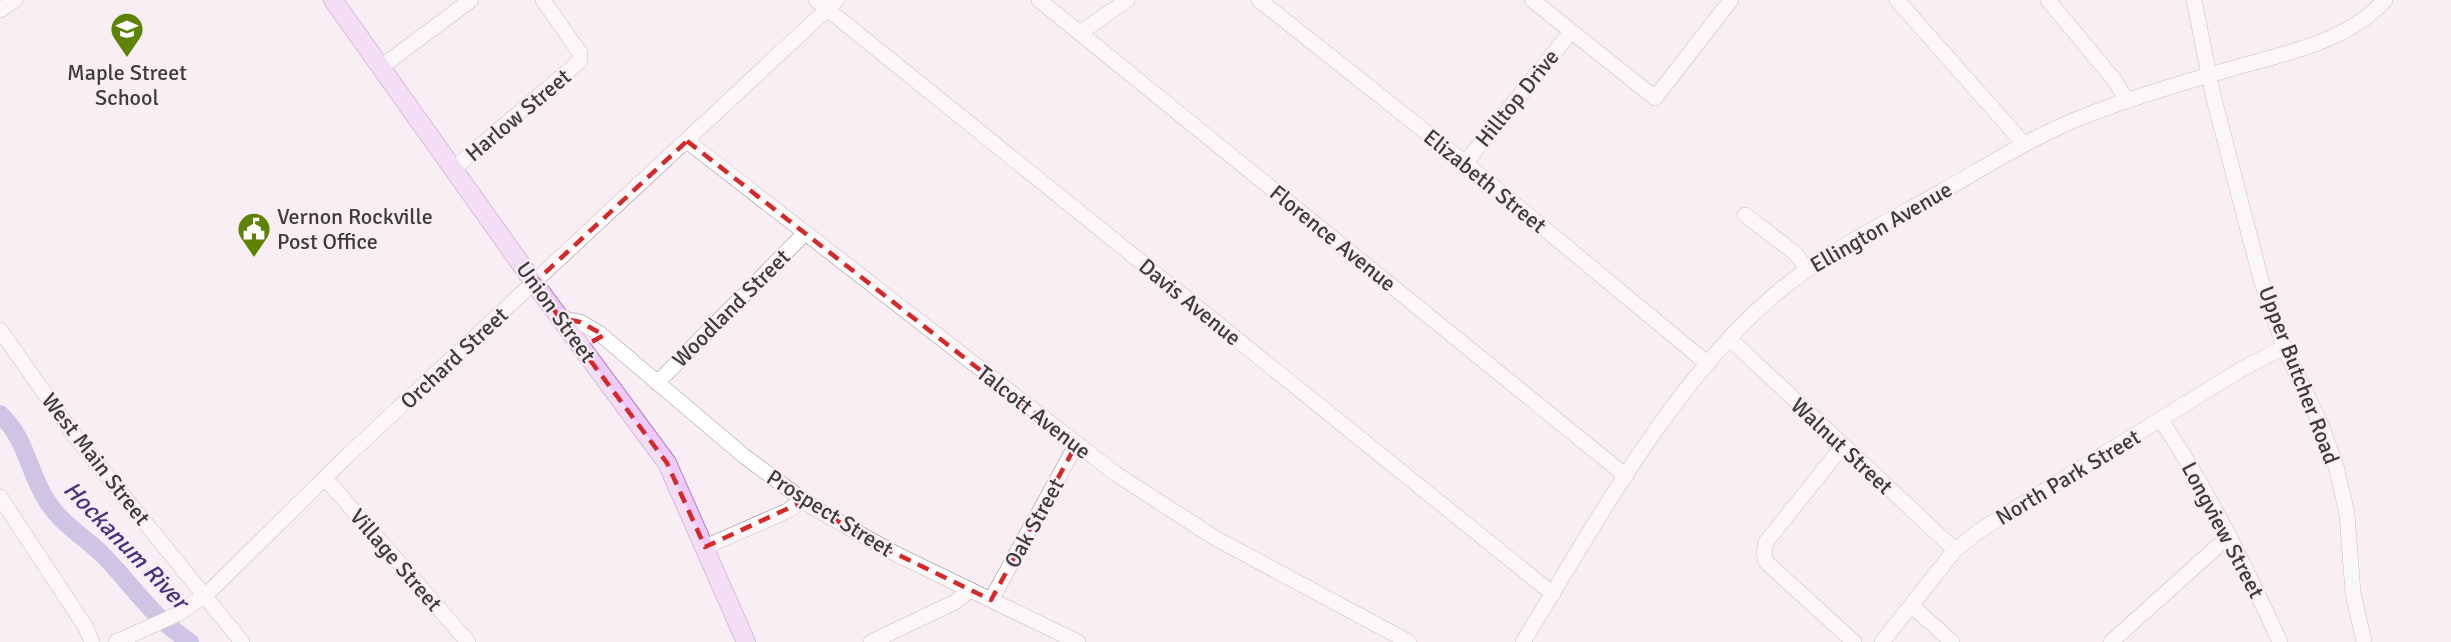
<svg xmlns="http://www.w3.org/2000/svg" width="2451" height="642" font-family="Signika,sans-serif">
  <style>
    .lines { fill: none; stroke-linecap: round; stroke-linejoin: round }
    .river { stroke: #9c93d3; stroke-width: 18 }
    .minor-casing { stroke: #92898d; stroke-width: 16 }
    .major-casing { stroke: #ac80b7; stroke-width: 20 }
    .minor { stroke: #fff; stroke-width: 15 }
    .major { stroke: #f0c9fb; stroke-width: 18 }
    .marked { fill: none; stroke: #d62828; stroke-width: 4.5; stroke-dasharray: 12 8; stroke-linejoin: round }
    .labels { text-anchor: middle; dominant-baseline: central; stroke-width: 4.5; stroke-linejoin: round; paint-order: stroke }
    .poi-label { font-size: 22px; fill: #3f3b3d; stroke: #f8eef3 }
    .street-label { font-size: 22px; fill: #3f3b3d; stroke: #f8eef3 }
    .water-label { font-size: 24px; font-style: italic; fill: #463380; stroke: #f8eef3 }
  </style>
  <rect width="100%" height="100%" fill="#f8eef3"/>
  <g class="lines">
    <path class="river" d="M0,414c27,25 28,58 47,87 14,23 38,36 56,54 31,32 48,61 87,87"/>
    <defs>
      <path id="minor" d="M816,0l737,594
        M1039,0l587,476
        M1259,0l206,163 243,201
        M1532,0l123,98 76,-98
        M1897,0l127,144
        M2048,0l67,81 12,20
        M2194,0l19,95 48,185 23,67 37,78 15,41 11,48 6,79 11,49
        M0,10l15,-10
        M1080,33l47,-33
        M381,67l90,-67
        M687,141l429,333 99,64 194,104
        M1465,163l105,-130
        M453,169l127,-108v-8l-37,-53
        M1745,215l50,38 13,17
        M560,318l20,4 19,11 145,123 70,52 82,46 182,88
        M0,330l74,105 168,207
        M1731,340l224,210
        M657,383l148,-150
        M2161,420c47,70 84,146 119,222
        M1842,447l-76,95 -2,11 2,9 88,80
        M325,478l143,164
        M0,497l85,129 7,16
        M705,547l82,-36 16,-11
        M991,600l85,-155
        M1911,605l41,37
        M116,642l62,-28 30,-21 137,-135 492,-458
        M871,642l84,-40 15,-12
        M1523,642c72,-117 150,-263 256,-351 47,-39 105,-67 158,-97 50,-28 99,-60 153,-80 44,-17 88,-30 133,-43 54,-16 123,-27 162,-71
        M1882,642l73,-92 24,-19 263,-162 42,-22
        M2111,642l118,-106"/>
      <path id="major" d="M333,0l207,291 127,172 79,179"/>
    </defs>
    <use href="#minor" class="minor-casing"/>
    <use href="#major" class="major-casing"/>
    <use href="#minor" class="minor"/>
    <use href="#major" class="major"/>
  </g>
  <path d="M0 0H2451V642H0ZM687,141l389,304 -85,155 -113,-55 -74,-44 -99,46 -38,-84 -86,-115 23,-13 -24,-13 -20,-4 -26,-35z" fill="#f8eef3" fill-opacity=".55" fill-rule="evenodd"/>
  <path class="marked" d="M687,141l389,304 -85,155 -113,-55 -74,-44 -99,46 -38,-84 -86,-115 23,-13 -24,-13 -20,-4 -26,-35z"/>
  <defs>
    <symbol id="school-pin" viewBox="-11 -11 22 30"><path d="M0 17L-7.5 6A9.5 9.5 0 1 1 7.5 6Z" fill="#5e8302" stroke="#f8eef3"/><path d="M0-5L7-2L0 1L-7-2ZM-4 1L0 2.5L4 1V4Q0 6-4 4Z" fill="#fff"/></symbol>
    <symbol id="civic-pin" viewBox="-11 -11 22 30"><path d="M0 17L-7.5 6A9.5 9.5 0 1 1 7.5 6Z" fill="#5e8302" stroke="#f8eef3"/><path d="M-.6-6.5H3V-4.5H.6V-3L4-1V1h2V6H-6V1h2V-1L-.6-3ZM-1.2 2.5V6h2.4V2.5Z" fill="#fff"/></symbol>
  </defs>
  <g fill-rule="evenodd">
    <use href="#school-pin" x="108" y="10" width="38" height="52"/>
    <use href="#civic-pin" x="235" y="210" width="38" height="52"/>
  </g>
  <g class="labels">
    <g class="poi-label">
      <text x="127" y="72">Maple Street<tspan x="127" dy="25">School</tspan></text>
      <text x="277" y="216" text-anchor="start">Vernon Rockville<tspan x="277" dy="25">Post Office</tspan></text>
    </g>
    <g class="street-label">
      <text transform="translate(1517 98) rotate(-51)">Hilltop Drive</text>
      <text transform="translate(518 115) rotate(-40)">Harlow Street</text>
      <text transform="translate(1485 181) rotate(39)">Elizabeth Street</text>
      <text transform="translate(1881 227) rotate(-30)">Ellington Avenue</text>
      <text transform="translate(1333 238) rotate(39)">Florence Avenue</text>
      <text transform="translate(1190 302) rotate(39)">Davis Avenue</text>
      <text transform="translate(731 308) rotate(-45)">Woodland Street</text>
      <text transform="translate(556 312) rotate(54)">Union Street</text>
      <text transform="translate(454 358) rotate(-43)">Orchard Street</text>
      <text transform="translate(2299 375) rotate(69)">Upper Butcher Road</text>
      <text transform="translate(1034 412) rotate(38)">Talcott Avenue</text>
      <text transform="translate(1842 446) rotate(43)">Walnut Street</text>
      <text transform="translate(96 459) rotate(52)">West Main Street</text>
      <text transform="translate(2068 477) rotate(-31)">North Park Street</text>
      <text transform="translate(830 513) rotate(32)">Prospect Street</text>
      <text transform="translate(1034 523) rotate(-61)">Oak Street</text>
      <text transform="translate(2223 530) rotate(62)">Longview Street</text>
      <text transform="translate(396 560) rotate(49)">Village Street</text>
    </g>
    <g class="water-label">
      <text transform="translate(126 545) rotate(46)">Hockanum River</text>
    </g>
  </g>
</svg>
